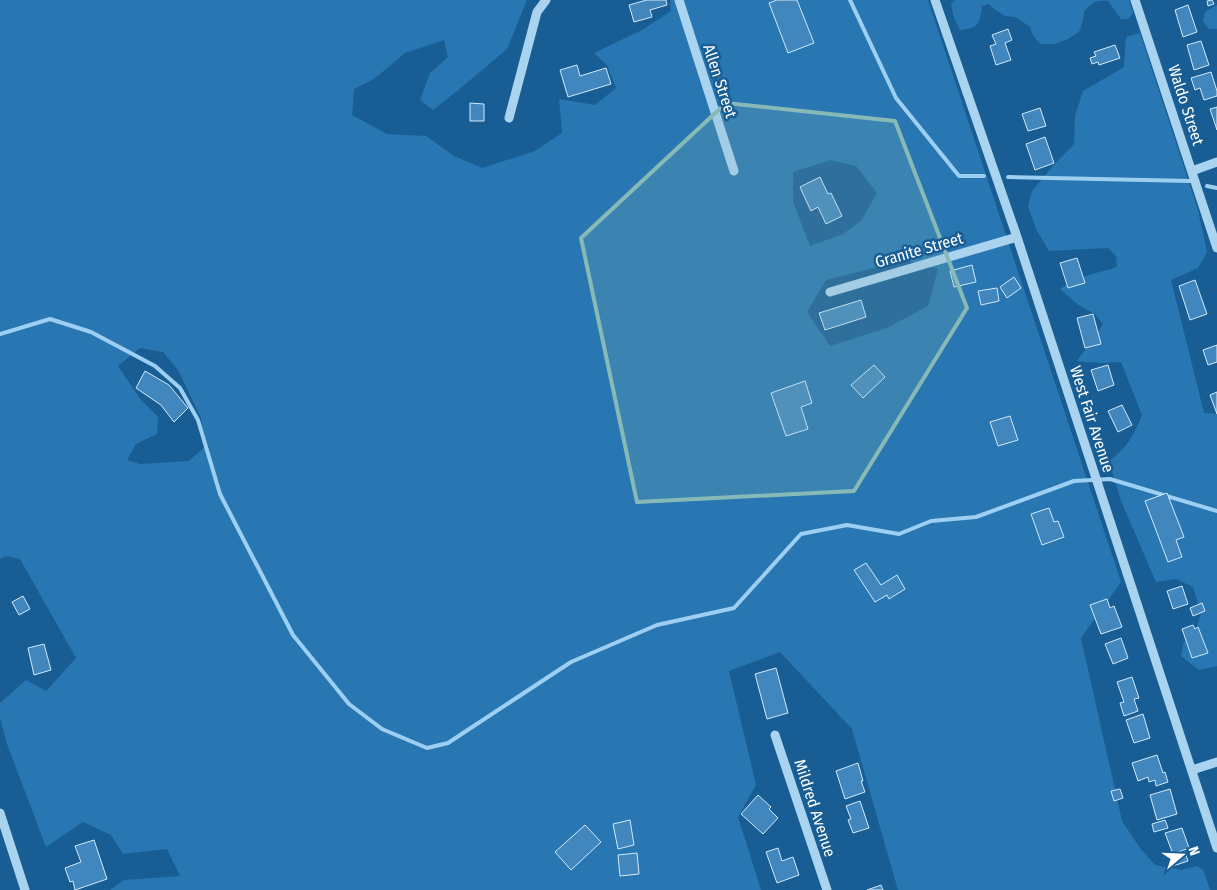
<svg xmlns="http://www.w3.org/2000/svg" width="1217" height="890" font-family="'Fira Sans Condensed',sans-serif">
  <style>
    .green { fill: #2877b2; fill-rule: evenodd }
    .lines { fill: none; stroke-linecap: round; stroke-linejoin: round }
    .stream { stroke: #9dcff3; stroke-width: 4 }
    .building { fill: #4187bd; stroke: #d1eafb }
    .minor { stroke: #aad3f0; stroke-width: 9 }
    .marked { fill: #87bab6; fill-opacity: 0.2; stroke: #87bab6; stroke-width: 4; stroke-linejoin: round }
    .labels { text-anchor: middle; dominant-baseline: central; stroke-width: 5; stroke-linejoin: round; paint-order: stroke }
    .street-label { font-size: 16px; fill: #fff; stroke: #185e95 }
  </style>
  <rect width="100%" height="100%" fill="#185e95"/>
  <path class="green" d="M0,0h527l-20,49 -45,38 -29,23 -13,-10 10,-27 18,-16 -4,-17 -39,13 -31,26 -20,10 -2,26 35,19 39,2 28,20 28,12 53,-17 27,-18 -3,-34 36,6 21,-17 -9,-23 -13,-12 48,-23 29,-19 -1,-11h258l193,582 -40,56 41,183 18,27 15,17 26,5 16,-4 6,4 7,20h-312l-46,-161 -72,-77 -51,19 27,114 -18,32 23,73h-651l14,-10 56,-4 -13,-27 -44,5 -12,-19 -28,-13 -37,25 -39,-103 -7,-26v-15l26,-23 20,11 30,-33 -56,-99 -14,-3 -6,3zM831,160l25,6 21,27 -16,28 -18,13 -33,12 -17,-44v-30zM905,260l33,9 -10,37 -41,22 -57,18 -23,-34 19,-32zM140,348l23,4 15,18 23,48 5,28 -17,15 -49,3 -13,-4 9,-16 21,-10 1,-17 -17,-17 -23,-34z
    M955,0h174l4,13 -4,6h-8l-13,-18c-12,-1 -15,1 -24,10l-1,9 -4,12 -11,7 -14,5h-13l-7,-7 -5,-11 -14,-9 -10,-1 -12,-8 -4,-4 -7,2c-2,17 -3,22 -22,24l-6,-12 -3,-14z
    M1217,5v24h-8l-6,-7 2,-10z
    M1140,33l58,177 9,42 -9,16 -27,12 33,133 13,1v252l-18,4 -18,-14 3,-14 11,-7 6,-22 -8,-26 -17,-8 -20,3 -35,-81 -12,-40c20,-15 23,-23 33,-46l-21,-53 -22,1 -22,-2 26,-37 -8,-10 -18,-10 -17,-15c16,-12 37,-16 57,-22l-1,-11 -8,-8 -59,3 -13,-22 -8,-23 4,-15 21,-25 21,-22 1,-28 8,-25 41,-24 2,-30z"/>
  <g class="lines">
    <path class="stream" d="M850,0l46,98 63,78h25
      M1008,177l183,4
      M1207,186l10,2
      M0,334l50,-15 41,13 64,34 25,22 18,32 22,74 73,141 56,69 33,25 45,19 21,-5 123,-81 86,-37 77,-17 67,-74 46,-9 52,9 32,-13 45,-4 98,-36 36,-2 107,32"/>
  </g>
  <path class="building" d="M647,0h19l1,5 -17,5 2,7 -18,5 -5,-17z
    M777,0h20l17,43 -26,10 -19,-50z
    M1212,0l2,4 -6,2 -1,-5z
    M1188,5l9,27 -14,5 -8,-27z
    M1008,29l4,11 -7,3 6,17 -15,5 -6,-19 6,-2 -4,-9z
    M1201,41l8,24 -15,5 -7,-25z
    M1115,45l5,13 -21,7 -1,-3 -6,2 -2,-6 6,-2 -2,-4z
    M577,65l3,11 26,-8 5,16 -43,13 -8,-27z
    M1211,72l6,19v5l-13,4 -4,-12 -5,2 -4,-12z
    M470,103l14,1v17h-14z
    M1217,107v23l-7,-21z
    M1040,108l6,18 -18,5 -6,-17z
    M1045,137l9,26 -19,7 -9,-26z
    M820,177l8,17 3,-1 11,23 -16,8 -8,-17 -7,4 -11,-24z
    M1077,258l8,25 -17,5 -8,-25z
    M972,265l4,17 -22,5 -4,-16z
    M1014,277l7,11 -14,10 -7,-11z
    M1195,280l12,34 -17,6 -11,-34z
    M997,288l2,13 -18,4 -3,-14z
    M861,300l5,17 -41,13 -6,-17z
    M1093,314l8,30 -16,4 -8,-30z
    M1217,345v17l-9,3 -5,-15z
    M874,365l11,12 -22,21 -12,-13z
    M1108,365l6,20 -16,6 -7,-21z
    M145,371l24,14 19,23 -14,14 -13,-17 -25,-17z
    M805,381l7,22 -11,4 7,22 -22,7 -15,-43z
    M1217,392v22l-7,-19z
    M1122,405l10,20 -14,7 -10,-21z
    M1010,416l8,24 -20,6 -8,-24z
    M1167,493l17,44 -8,3 6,17 -14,5 -23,-61z
    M1049,508l5,14 4,-1 6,16 -22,8 -11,-31z
    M866,563l15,22 16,-10 8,14 -16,10 -2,-4 -12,7 -21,-32z
    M1182,586l6,18 -15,5 -6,-18z
    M23,596l7,13 -11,6 -7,-13z
    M1107,599l3,9 4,-2 8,21 -21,7 -11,-29z
    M1202,603l3,8 -12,5 -3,-8z
    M1193,625l2,4 3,-2 10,26 -16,5 -10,-29z
    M1121,638l7,20 -15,6 -8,-20z
    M44,644l7,26 -17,5 -6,-27z
    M776,668l12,45 -21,6 -12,-45z
    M1132,677l7,21 -5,1 4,12 -14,5 -4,-13 4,-1 -7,-20z
    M1143,714l7,24 -16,5 -8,-23z
    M1157,755l6,18 2,-1 3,10 -12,4 -1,-6 -6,2 -1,-5 -10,4 -6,-18z
    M858,763l5,18h-2l4,11 -20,7 -9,-28z
    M1120,789l3,9 -9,3 -3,-10z
    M1170,789l7,25 -20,6 -7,-25z
    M758,795l13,12 -2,2 9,9 -15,16 -22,-20z
    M860,801l9,27 -16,5 -5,-13 3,-1 -5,-13z
    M630,820l4,25 -16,4 -5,-25z
    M1165,820l3,8 -14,4 -2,-8z
    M585,825l16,17 -30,28 -16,-18z
    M1182,828l7,20 -16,6 -8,-21z
    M94,840l13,39 -32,11 -2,-9 -3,1 -5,-14 16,-6 -6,-16z
    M778,848l4,13 11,-4 6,18 -22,8 -11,-31z
    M1185,852l3,9 -15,5 -3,-9z
    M637,853l2,21 -19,2 -2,-21z
    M881,885l2,5h-16z"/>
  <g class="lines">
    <path class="minor" d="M679,0l55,171
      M935,0l82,237 200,611
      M1135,0l82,248
      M509,118l28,-106 9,-12
      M1192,171l25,-9
      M830,292l187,-55
      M775,735l52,155
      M1192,770l25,-8
      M0,813l25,77"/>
  </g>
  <path class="marked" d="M726,103l169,18 72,187 -113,183 -217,11 -56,-264z"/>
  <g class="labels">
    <g class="street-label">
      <text transform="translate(720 81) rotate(72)">Allen Street</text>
      <text transform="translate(1186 105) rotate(72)">Waldo Street</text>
      <text transform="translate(919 250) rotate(-16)">Granite Street</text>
      <text transform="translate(1092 419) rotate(72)">West Fair Avenue</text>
      <text transform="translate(815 808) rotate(72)">Mildred Avenue</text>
    </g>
  </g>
  <g transform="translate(1182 855) rotate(71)" stroke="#185e95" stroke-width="4" paint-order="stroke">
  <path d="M0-4L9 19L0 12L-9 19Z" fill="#ffffff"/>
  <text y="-8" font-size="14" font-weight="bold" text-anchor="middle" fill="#ffffff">N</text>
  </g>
</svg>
